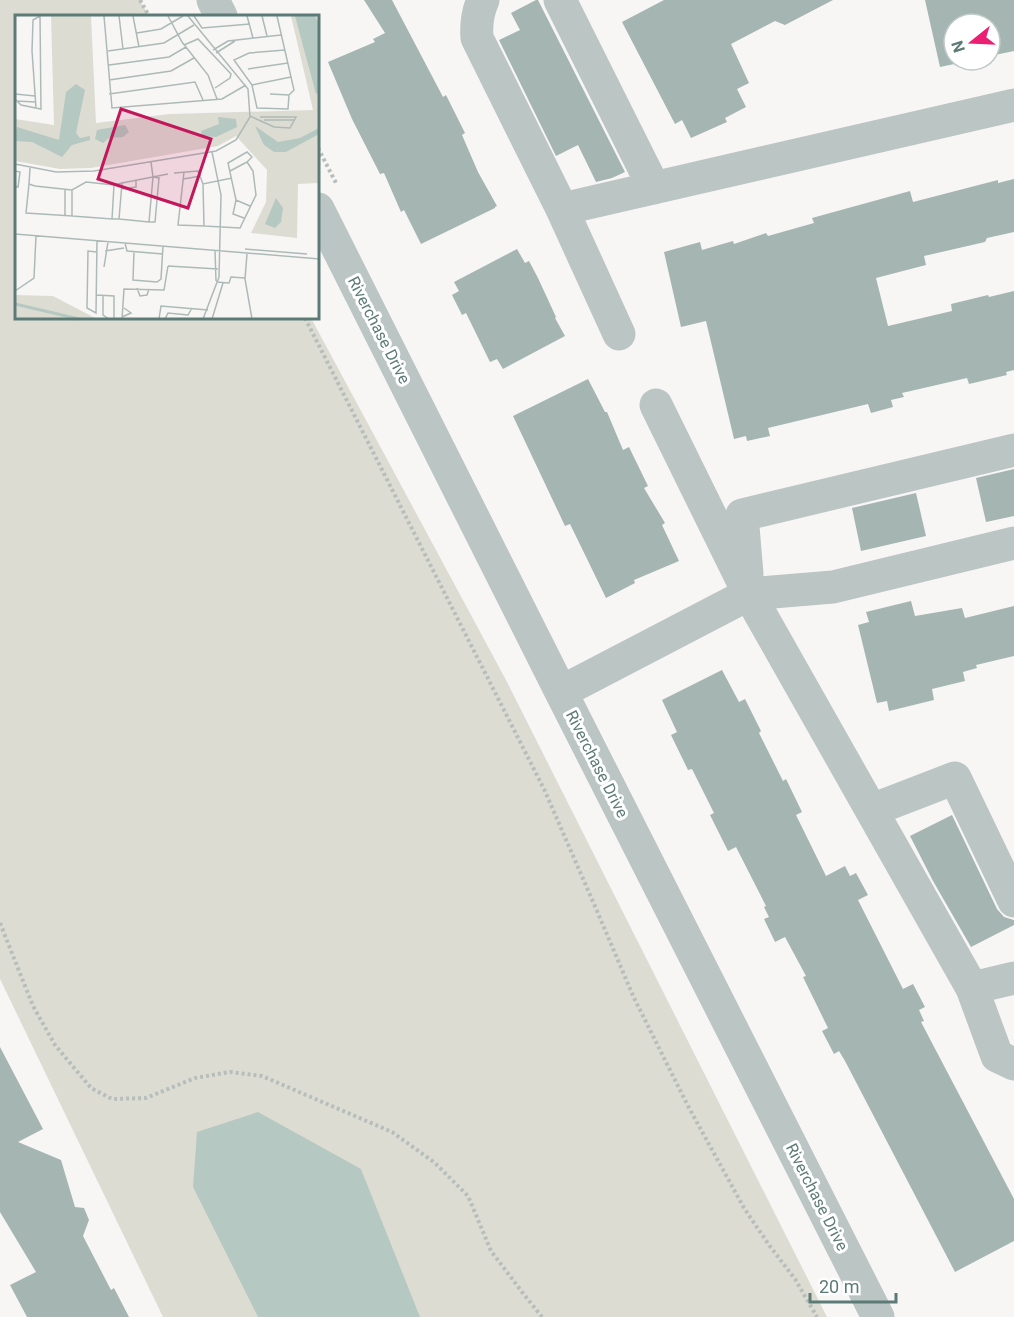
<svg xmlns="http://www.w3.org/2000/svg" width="1014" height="1317" font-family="Roboto,sans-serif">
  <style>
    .green { fill: #dddcd3 }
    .water { fill: #b5c8c1 }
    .building { fill: #a4b5b2 }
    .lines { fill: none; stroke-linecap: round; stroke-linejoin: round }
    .path { stroke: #b6bebc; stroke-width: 4; stroke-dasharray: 3 3; stroke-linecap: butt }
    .minor { stroke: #bbc5c4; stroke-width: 33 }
    .labels { text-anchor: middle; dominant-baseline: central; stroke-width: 6; stroke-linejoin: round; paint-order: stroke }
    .street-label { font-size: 16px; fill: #5d7b76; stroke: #fff }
    .inset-river { fill: none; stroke: #b5c8c1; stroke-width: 3 }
    .inset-road { fill: none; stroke: #acbab7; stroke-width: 1.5 }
    .view { fill: #c2185b; fill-opacity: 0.15; stroke: #c2185b; stroke-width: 3 }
    .inset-edge { fill: none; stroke: #5d7b76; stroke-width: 3 }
  </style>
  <rect width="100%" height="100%" fill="#f8f6f5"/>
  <path class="green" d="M0,0h140l9,16h-133v302h295l195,362 321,637h-664l-163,-338z"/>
  <path class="water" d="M258,1112l103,57 59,148h-162l-65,-130 4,-55z"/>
  <path class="building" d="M364,0h28l51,97 3,-2 19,38 -3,2 16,37 19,34 -2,1v1l-74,36 -17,-34 -3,2 -17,-39 -4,1 -28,-55 -24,-57 47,-20 -2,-3 12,-6z
    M536,0h2l87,172 -13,6 -16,4 -18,-37 -22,11 -57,-116 21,-10 -9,-17z
    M664,0h169l-48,25 -10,-4 -44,23 18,39 -12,6 9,18 -21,11 2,4 -36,16 -9,-18 -7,4 -53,-102z
    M925,0h89v51l-24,5v-32h-36v36h19l-33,7z
    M1014,179v53l-27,6 -2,4 -61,14 2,9 -50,13 12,48 64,-15 -1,-7 37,-9 1,2 25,-6v79l-8,2 1,3 -38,9 -2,-6 -65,15 2,4 -13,3 2,7 -22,6 -3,-9 -100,24 2,8 -23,5 -1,-5 -12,3 -28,-118 -25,6 -17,-75 36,-10 2,8 31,-9 1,3 32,-11 2,3 46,-13 -2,-5 98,-27 3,11 85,-22v3z
    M517,249l8,14 4,-2 9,17 18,39 -1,1 10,18 -62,33 -6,-10 -7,3 -24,-49 -4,2 -10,-20 7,-4 -5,-9z
    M588,379l17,33h2l16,38 6,-3 19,39 -4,2 21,35 -3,2 17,36 -45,19 1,3 -29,15 -36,-74 -5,2 -52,-110z
    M1014,469v47l-28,6 -10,-44z
    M916,493l10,43 -65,15 -9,-43z
    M911,601l4,15 47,-8 3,10 49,-12v50l-38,9 1,3 -14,4 2,9 -33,8 2,11 -45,11 -2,-10 -10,2 -19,-78 11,-3 -3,-10z
    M722,670l17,32 6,-3 16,32 -2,2 24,48 3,-2 16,33 -6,3 30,61 19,-10 5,10 6,-3 12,22 -10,5 45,89 10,-5 12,23 -6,3 5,11 -3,1 93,177v42l-59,31 -110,-211 -6,-10 -5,3 -12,-23 6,-3 -25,-51 3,-1 -21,-39 -10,5 -11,-23 5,-2 -5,-10 2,-1 -30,-59 -8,4 -18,-36 4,-2 -22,-44 -4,1 -17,-35 6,-3 -15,-32z
    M952,815l45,94 7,8 10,3v5l-43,22 -38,-66 -23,-45z
    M0,1047l43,82 -25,13 43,18 14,47 9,1 5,12 -6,16 28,54 3,-2 15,29h-102l-17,-32 26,-13 -36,-60z"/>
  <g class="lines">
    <path class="path" d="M140,0l9,16
      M318,148l19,37
      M305,318l239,471 53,122 37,87 54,108 56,102 25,37 26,34 22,38
      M0,923l33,83 22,39 36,43 21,11 34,-1 49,-20 35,-6 32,4 130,56 43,31 33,33 23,55 31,41 20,25"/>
    <path class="minor" d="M213,0l8,16
      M483,0c-6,13 -7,24 -6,38l85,171 57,125
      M560,0l94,188
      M318,209l243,483 317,625
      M562,209l452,-104
      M656,405l93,189 223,394
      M747,574l-5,-59 272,-65
      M561,692l188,-98 84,-7 181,-44
      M872,810l83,-32 59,123
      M1014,978l-42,10 25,68 17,8"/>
  </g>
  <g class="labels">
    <g class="street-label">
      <text transform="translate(379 330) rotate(63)">Riverchase Drive</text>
      <text transform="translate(597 764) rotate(63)">Riverchase Drive</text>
      <text transform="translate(817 1197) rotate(63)">Riverchase Drive</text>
    </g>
  </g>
  <g transform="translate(15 15)">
    <rect width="304" height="304" fill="#f8f6f5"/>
    <path d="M36,1h40l5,107 73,-9 144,-4 -22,-94h28v167l-21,1 -1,54 -46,-5 15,-31 1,-32 -31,-34 -18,10 -127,22 -31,1 -45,-8v-42l39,6zM0,280l38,1 44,23h-82z" fill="#dddcd3"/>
    <path d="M280,1h20l3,6 2,69 -4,3zM61,69l9,6 -9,43 4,5 10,-2v4l-18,5 -10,12 -30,-15 -17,-1 2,-14 42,13 7,-48zM203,102l18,2 1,8 -21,10 -14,-1 -1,-5 18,-7zM110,110l4,7 -6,5 -14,1 -6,5 -8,-4 2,-9zM240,111l23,16 22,-4 19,-10v6l-33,18h-12l-10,-7zM261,183l7,10 -2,14 -6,6 -10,-4z" fill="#b5c8c1"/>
    <path class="inset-river" d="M0,289l64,15"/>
    <path class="inset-road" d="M89,1l8,92 110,-9 24,-14M104,1l4,33M118,1l6,31M153,1l14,26 26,33 9,24M179,1l8,12 48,-4M232,1l6,22M247,1l5,20M122,18l24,-4 22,-13M169,30l14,-6 33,35 -1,4 -15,10M198,35l15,-9 53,-6M270,35l-36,3 -15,7 18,25 5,23 31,1 1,-14M93,36l56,-8 30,-18M201,38l19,-12M94,50l60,-8 17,-10M233,54l40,-6M94,65l62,-9 23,-13M237,70l39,-8M0,79l20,2M94,79l86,-12 8,18M255,79l19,1 5,-5 -17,-74M0,84l6,6 20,4 -1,-93M2,86l18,1M21,93l-4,-57 1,-31 7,-4M235,101l24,11 16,1 6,-11h-36M249,105h31M136,147l2,15 -4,45h6l4,-44 -6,-1M0,149l41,8 38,-1 122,-20 20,-11 14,-23 -2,-28 -60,-73M15,153l-1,16 6,2 37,4 14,-8 28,3 -2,34 -40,-3M0,156l5,1 -2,15h-3M215,156l17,-9M169,157l-6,53 26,1 -1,-42M159,158l24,-2 5,13 29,-6M168,164l18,-3M107,168l46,-9M14,169l-3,29 46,3v-26M106,174l15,-2v-7M50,200v-26M229,203l-11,-4 3,-14 14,6M97,204h7l3,-36 -8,2M104,204l30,3M189,211l36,2 16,-33 -3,-24 -6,-9 5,-5 -5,-5 -19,11 8,37M0,219l305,25M110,228l2,8 36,3M230,234l62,5M200,235l1,31M90,236l19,-3M119,236l-1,29 24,2 4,-3 2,-33M82,237l-9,-1 -1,57 9,5 1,-72M232,239l-2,25 7,40M153,251l50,3M89,252l4,-25M201,267l13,1 2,-6 14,1M122,273l3,8 7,-1 2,-6M0,276l19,-13 2,-42M81,280l18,1v23M88,280v20l6,4M107,302l9,-4 -7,-5M107,304l2,-30 40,1 4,-24M144,304l2,-13 47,4M150,304l3,-6 20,2 4,-7M188,304l16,-42 2,-82 -9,-43M197,304l11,-36"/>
    <path class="view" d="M106,94l90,30 -23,69 -90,-29z"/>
    <rect width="304" height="304" class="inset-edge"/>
  </g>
  <g transform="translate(972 42) rotate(252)"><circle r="28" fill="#ffffff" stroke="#becac8" stroke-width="1.5"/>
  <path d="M0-4.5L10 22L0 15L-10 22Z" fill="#ec2072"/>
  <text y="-9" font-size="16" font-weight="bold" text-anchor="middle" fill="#5d7b76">N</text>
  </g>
  <path d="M810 1293v9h86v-9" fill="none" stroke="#5d7b76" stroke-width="3"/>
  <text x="819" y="1293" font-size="18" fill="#5d7b76" stroke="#ffffff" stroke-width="4.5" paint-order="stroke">20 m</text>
</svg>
